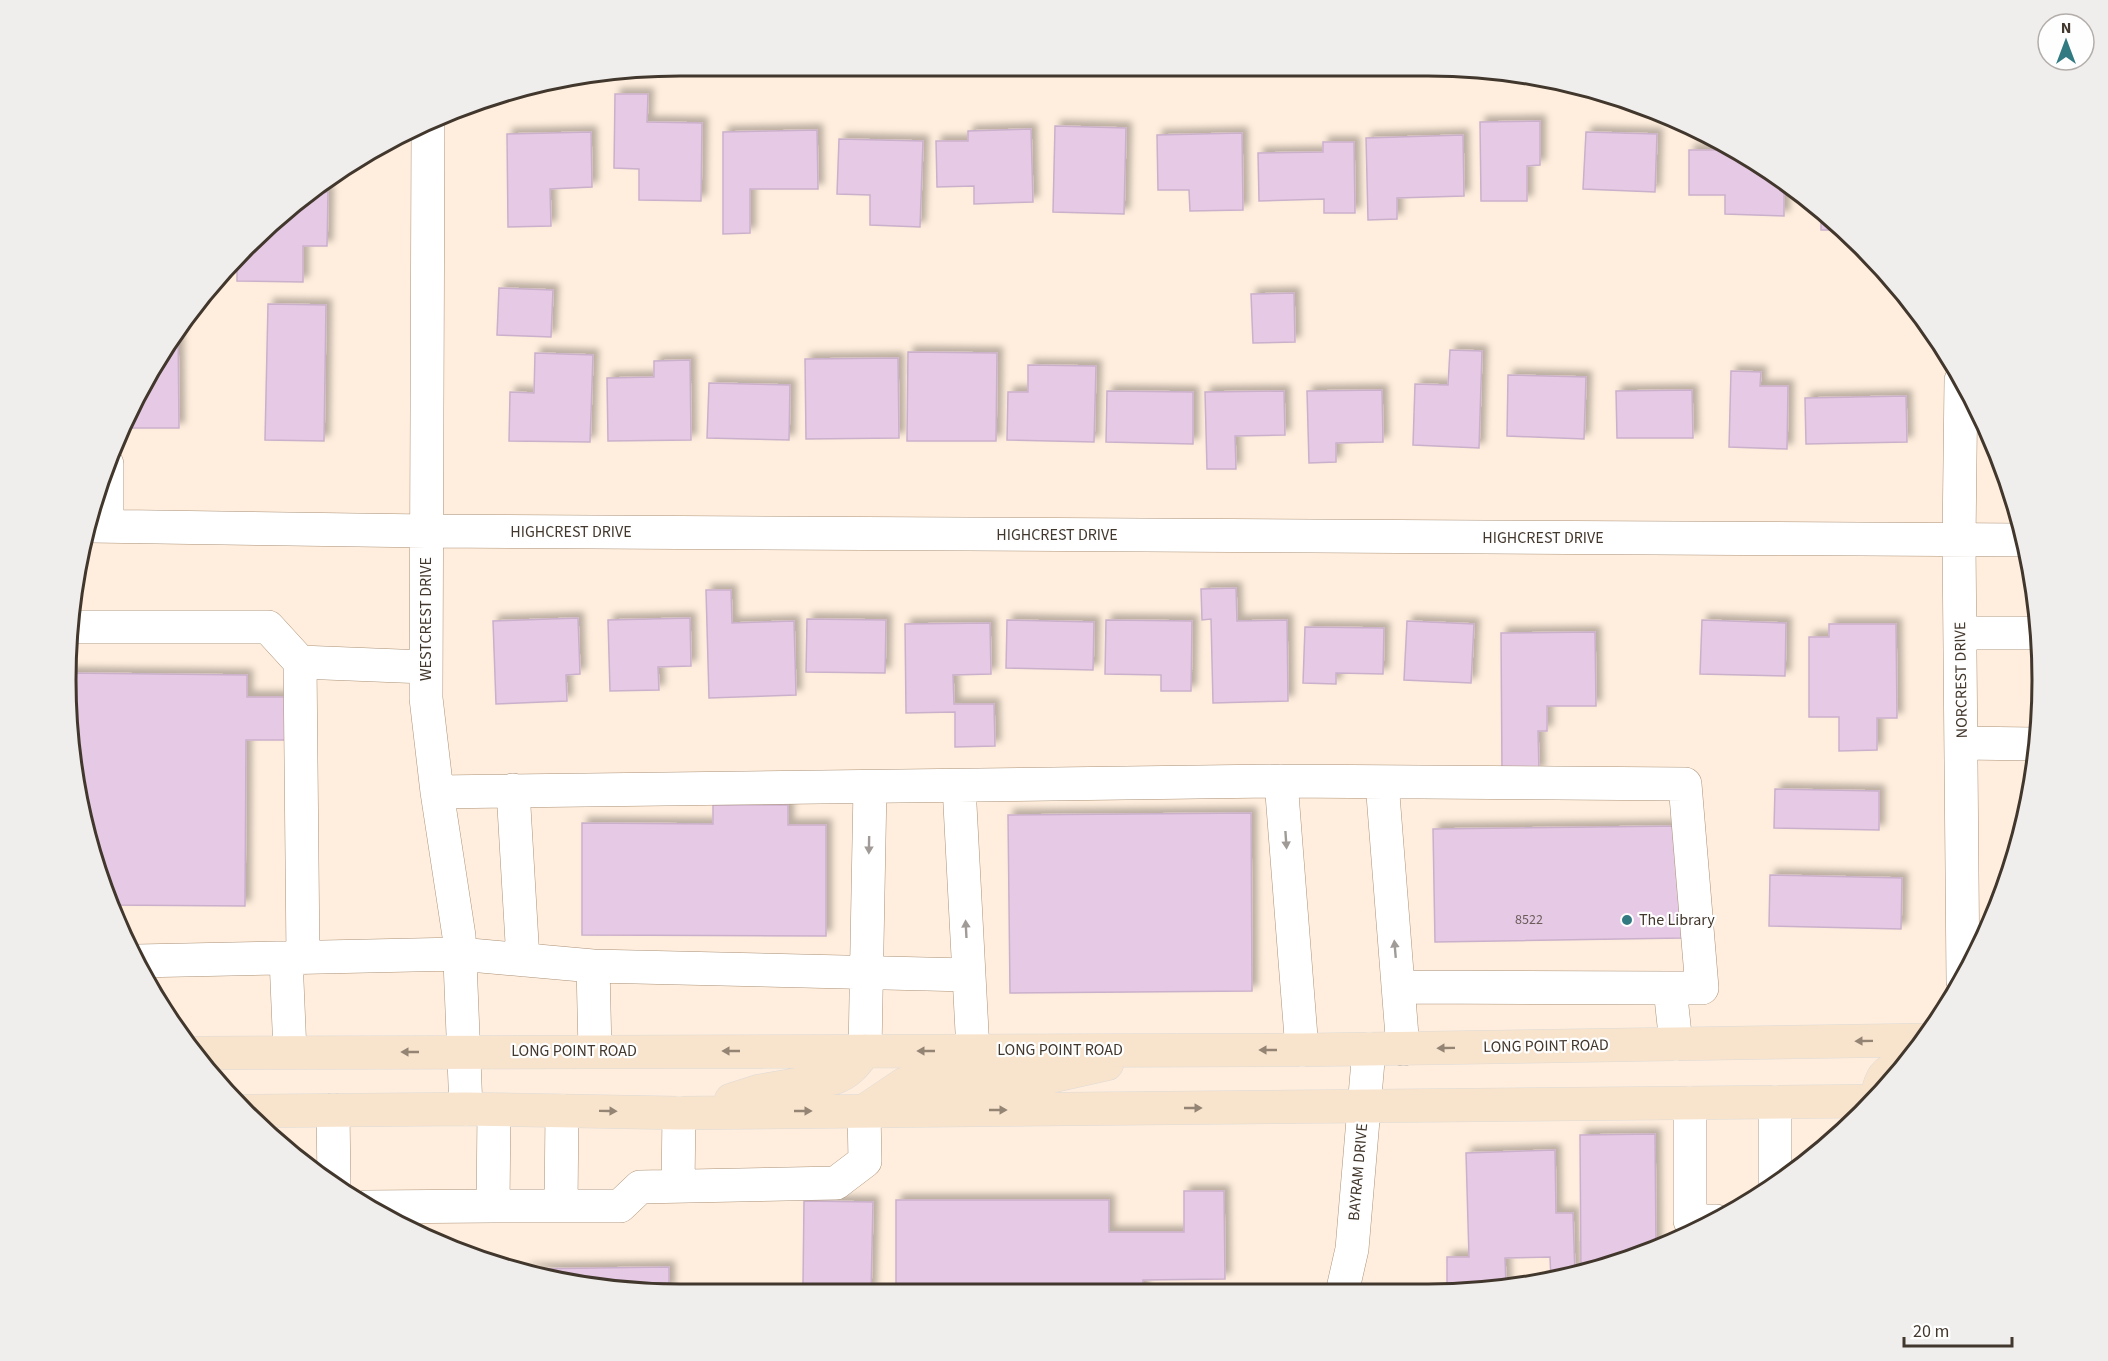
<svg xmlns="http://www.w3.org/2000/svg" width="2108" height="1361" font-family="'Source Sans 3',sans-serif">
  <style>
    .building { fill: #e5c9e5; stroke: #cbb0cb; stroke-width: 1.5; filter: url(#shadow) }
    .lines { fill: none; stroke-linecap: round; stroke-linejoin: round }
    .minor-casing { stroke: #ac9278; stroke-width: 34 }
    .major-casing { stroke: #dddbd9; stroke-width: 34 }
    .minor { stroke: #fff; stroke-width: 33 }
    .major { stroke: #f8e3cc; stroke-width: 33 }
    .oneway { fill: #a09b96 }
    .oneway2 { fill: #948474 }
    .poi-dot { fill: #317a81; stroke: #fefefe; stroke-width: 2 }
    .labels { text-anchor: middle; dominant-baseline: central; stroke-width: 4.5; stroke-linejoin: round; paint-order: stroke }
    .number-label { font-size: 14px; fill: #6b5c5a }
    .street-label { font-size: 16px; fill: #42372c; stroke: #fefefe }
    .poi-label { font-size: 16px; fill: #42372c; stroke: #fefefe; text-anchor: start }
    .rim { fill: none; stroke: #42372c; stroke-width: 3 }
  </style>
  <defs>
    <filter id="shadow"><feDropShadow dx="5.5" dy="-5.5" stdDeviation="3" flood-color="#0004"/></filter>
  </defs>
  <rect width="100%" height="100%" fill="#fed"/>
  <path class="building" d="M615,94h33l-1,28 55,1 -1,78 -62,-1v-31l-25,-1z
    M1540,121v44l-13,1v35h-46l-1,-79z
    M1055,126l71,2 -2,86 -71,-2z
    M1031,129l2,73 -59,2v-18l-37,1 -1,-46h32v-10z
    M817,130l1,59h-68v44l-27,1v-102z
    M591,132l1,55 -42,2 1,37 -43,1 -1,-93z
    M1586,132l71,2 -2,58 -72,-3z
    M1242,133l1,77 -53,1 -1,-21h-31l-1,-55z
    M1463,135l1,61 -67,2v21l-29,1 -2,-82z
    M839,139l84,2 -3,86 -50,-2v-30l-33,-1z
    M1323,142h31l1,71h-31v-14l-65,2 -1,-48 65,-1z
    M1726,147l58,39v30l-59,-2v-19h-36v-45h37z
    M313,191l15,1 -1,54h-24v36l-66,-1v-25l9,-10z
    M1821,211l11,7 12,12h-23z
    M499,288l54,2 -2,47 -54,-2z
    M1294,293l1,49 -42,1 -2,-49z
    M268,304l58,1 -2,136 -59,-1z
    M178,329l1,99h-56l25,-54z
    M1450,350l32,1 -3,97 -66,-3 2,-61 33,1z
    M908,352l89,1 -1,88h-89z
    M535,353l58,2 -3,87 -81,-1 1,-49 24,1z
    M898,358l1,80 -93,1 -1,-80z
    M690,360l1,80 -83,1 -1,-63 47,-1v-16z
    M1028,365l68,1 -2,76 -87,-2 1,-48h20z
    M1731,371l30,1 -1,14h28l-1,63 -58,-2z
    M1508,375l78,2 -2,62 -77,-3z
    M709,383l81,2 -1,55 -82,-2z
    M1382,390l1,52 -47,1v19l-27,1 -2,-72z
    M1692,390l1,48h-76l-1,-47z
    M1107,391l86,1v52l-87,-2z
    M1284,391l1,44 -50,1 1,33h-29l-2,-77z
    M1906,396l1,46 -101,2 -1,-46z
    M1236,588l1,33 50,-1 1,81 -75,2 -2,-84 -9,1 -1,-31z
    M706,590h25l1,33 62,-2 2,74 -87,3z
    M578,618l2,56 -14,1 1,26 -71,3 -3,-83z
    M690,618l1,48 -33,1 1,23 -49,1 -2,-71z
    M807,619l79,1 -1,53 -79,-1z
    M1007,620l87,2 -1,48 -87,-2z
    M1106,620l86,1 -1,70h-30v-16l-56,-1z
    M1702,620l84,3 -1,53 -85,-2z
    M1407,621l67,3 -3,59 -67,-3z
    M990,623l1,51 -38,1 1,29h40l1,42 -40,1v-35l-49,1 -1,-89z
    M1829,624h67l1,94h-20v32l-38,1v-34h-30v-80h20z
    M1305,627l79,1 -1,46 -47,-1v11l-33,-1z
    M1595,632l1,74h-49v25h-9l1,41h-37l-1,-139z
    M67,673l180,2v22h40l-1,43h-40l-1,166 -136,-1 -22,-66 -20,-118z
    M1775,789l104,2v39l-105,-2z
    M713,805h75v20h38v111l-244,-1v-112l131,1z
    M1251,813l1,178 -242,2 -2,-178z
    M1681,826l1,112 -247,4 -2,-113z
    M1770,875l132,3 -1,51 -132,-3z
    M1655,1134l1,114 -75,27 -1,-140z
    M1555,1150l1,63h17l2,63 -24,4 -1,-23 -45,1 1,29 -59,4v-34h22l-3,-104z
    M1184,1191h40l1,88 -82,1v12l-247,-1v-91h213v32h75z
    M804,1201l69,1 -2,89h-56v-7h-12z
    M669,1267v23h-68l-77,-21z"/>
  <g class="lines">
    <defs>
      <path id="minor" d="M428,126l-2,572 11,94 22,144 7,173
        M1961,380l-2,161 4,440
        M90,526l337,5 1597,9
        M107,526v-62
        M70,627h198l32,35 3,296
        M1961,633h78
        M300,662l125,5
        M1962,743l75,1
        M1281,781l21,269
        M1382,782l21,267
        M959,786l14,265
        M513,790l10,170
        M437,792l844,-11 404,3 17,204h-32l6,56
        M286,958l4,94
        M137,961l322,-7 134,12 2,85
        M593,966l375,9
        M1398,987l272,1
        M865,1051l5,-264
        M1775,1102v83
        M1690,1103v118h26
        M333,1110l1,74
        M678,1186l1,-73
        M493,1206h127l20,-19 196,-4 29,-22 -1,-50
        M561,1206l1,-95
        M366,1207l127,-1 1,-96
        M1342,1293l10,-44 17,-200"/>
      <path id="major" d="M197,1053l1105,-3 620,-10
        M1877,1097c3,-18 7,-27 26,-31
        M731,1100l28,-9 75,-13c15,-5 22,-15 31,-27
        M248,1111l218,-2 213,4 1195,-12
        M864,1111l40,-27 127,-3 76,-17"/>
    </defs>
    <use href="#minor" class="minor-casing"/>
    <use href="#major" class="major-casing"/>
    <use href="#minor" class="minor"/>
    <use href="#major" class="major"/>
  </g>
  <defs><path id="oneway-solid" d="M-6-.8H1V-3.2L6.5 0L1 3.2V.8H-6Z" transform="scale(1.5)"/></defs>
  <g class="oneway">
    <use href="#oneway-solid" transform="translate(1286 840) rotate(86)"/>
    <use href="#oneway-solid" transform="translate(869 845) rotate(91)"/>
    <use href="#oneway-solid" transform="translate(966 929) rotate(-93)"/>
    <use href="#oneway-solid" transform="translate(1395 949) rotate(-95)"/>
  </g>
  <g class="oneway2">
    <use href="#oneway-solid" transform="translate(1864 1041) rotate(179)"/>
    <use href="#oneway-solid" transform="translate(1446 1048) rotate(179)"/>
    <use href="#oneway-solid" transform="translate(1268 1050) rotate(180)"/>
    <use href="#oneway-solid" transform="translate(731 1051) rotate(180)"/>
    <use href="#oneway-solid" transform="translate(926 1051) rotate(180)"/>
    <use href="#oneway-solid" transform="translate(410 1052) rotate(180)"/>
    <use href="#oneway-solid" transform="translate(1193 1108)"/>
    <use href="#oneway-solid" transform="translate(998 1110)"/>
    <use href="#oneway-solid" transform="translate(608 1111) rotate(1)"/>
    <use href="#oneway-solid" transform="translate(803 1111)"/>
  </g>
  <circle class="poi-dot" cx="1627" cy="920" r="6"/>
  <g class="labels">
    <g class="number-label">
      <text x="1529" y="920">8522</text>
    </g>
    <g class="street-label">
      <text x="571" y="532">HIGHCREST DRIVE</text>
      <text x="1057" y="535">HIGHCREST DRIVE</text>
      <text x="1543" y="538">HIGHCREST DRIVE</text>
      <text transform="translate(426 619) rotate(-90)">WESTCREST DRIVE</text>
      <text transform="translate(1961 680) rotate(-91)">NORCREST DRIVE</text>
      <text transform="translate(1546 1046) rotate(-1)">LONG POINT ROAD</text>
      <text x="1060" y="1050">LONG POINT ROAD</text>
      <text x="574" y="1051">LONG POINT ROAD</text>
      <text transform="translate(1358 1172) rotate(-85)">BAYRAM DRIVE</text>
    </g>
    <g class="poi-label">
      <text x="1639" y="920">The Library</text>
    </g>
  </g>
  <path d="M0 0H2108V1361H0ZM680 76H1428A604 604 0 0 1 2032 680V680A604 604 0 0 1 1428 1284H680A604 604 0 0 1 76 680V680A604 604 0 0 1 680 76Z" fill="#efeeed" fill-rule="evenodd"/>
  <path class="rim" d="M680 76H1428A604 604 0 0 1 2032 680V680A604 604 0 0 1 1428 1284H680A604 604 0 0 1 76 680V680A604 604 0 0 1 680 76Z"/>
  <g transform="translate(2066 42)"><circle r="28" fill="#fefefe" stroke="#b3aeaa" stroke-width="1.5"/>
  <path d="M0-4.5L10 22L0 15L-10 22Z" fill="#317a81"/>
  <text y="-9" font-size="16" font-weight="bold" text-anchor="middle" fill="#42372c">N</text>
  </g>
  <path d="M1904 1337v9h108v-9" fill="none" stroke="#42372c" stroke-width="3"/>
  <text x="1913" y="1337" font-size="18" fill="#42372c" stroke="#fefefe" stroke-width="4.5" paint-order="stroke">20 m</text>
</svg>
